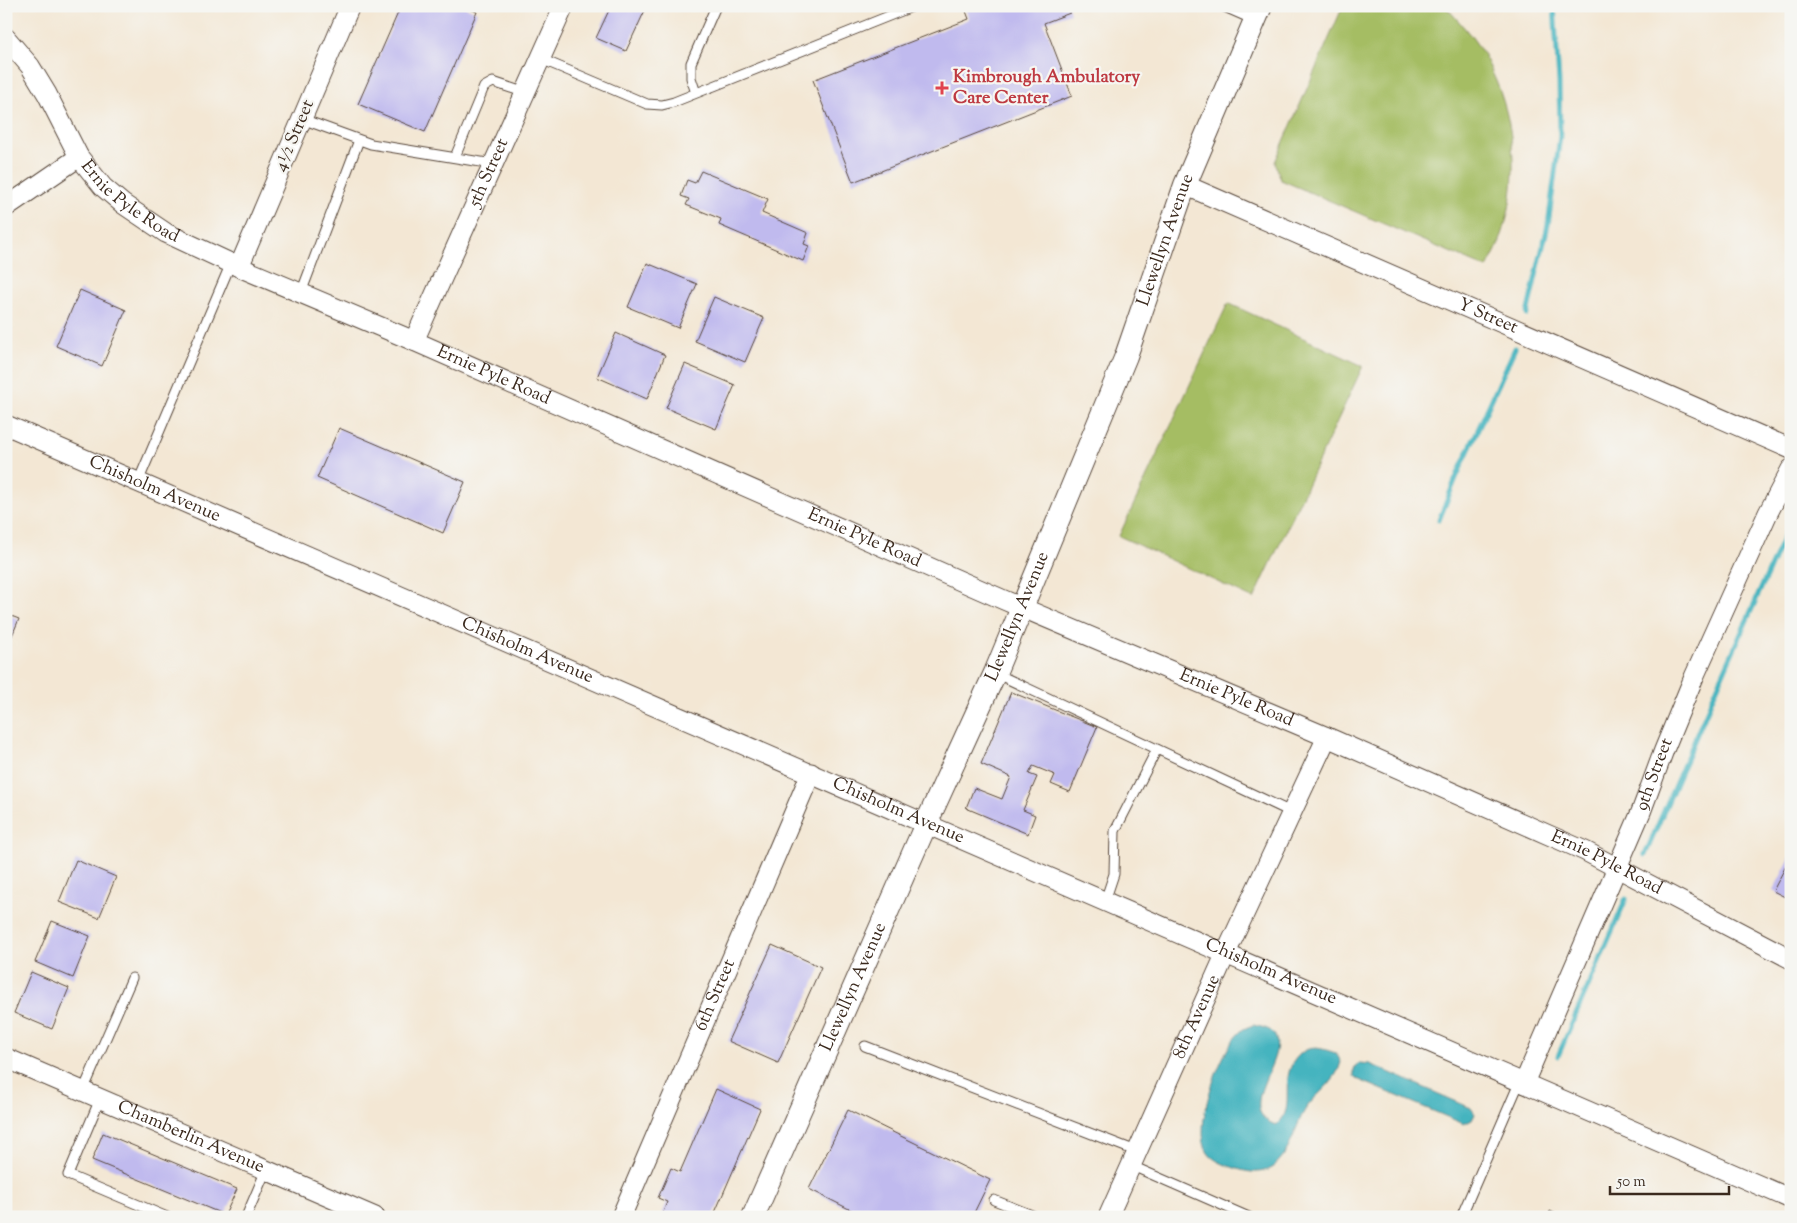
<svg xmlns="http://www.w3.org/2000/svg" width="1797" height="1223" font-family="'Sorts Mill Goudy',serif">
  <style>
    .green { fill: #a5bd63; stroke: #707440 }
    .water { fill: #45b4bf; stroke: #406f6e }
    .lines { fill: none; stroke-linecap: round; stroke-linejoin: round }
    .stream { stroke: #45b4bf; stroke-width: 5 }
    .building { fill: #c0baee }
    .service-casing { stroke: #574639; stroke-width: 11 }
    .minor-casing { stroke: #574639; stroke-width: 21 }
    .tertiary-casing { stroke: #574639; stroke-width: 24 }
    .service { stroke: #fff; stroke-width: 9 }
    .minor { stroke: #fff; stroke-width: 19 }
    .tertiary { stroke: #fff; stroke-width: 22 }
    .health-dot { fill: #e0444e; stroke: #f6f6f2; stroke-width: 2 }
    .labels { text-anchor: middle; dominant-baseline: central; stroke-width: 4.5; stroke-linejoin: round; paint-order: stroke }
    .health-label { font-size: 18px; font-weight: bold; fill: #be3a42; stroke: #f6f6f2; text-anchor: start }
    .street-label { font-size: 18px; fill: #3b2a1e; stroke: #f6f6f2 }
  </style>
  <rect width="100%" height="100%" fill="#f6f6f2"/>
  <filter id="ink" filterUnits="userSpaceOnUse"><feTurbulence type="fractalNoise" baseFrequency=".02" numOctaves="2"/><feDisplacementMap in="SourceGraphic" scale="10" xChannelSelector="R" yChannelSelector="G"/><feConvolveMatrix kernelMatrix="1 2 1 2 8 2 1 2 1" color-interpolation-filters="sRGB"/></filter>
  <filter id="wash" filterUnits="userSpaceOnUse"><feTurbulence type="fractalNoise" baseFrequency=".0096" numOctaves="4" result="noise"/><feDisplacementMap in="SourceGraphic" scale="20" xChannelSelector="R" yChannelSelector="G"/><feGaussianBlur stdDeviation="1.12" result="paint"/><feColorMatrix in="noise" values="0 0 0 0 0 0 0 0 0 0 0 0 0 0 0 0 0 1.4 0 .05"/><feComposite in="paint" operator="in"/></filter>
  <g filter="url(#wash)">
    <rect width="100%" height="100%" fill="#f3e7d4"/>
    <path class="green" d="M1343,6h102c12,13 24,26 34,41 7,10 12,23 17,34 21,51 23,107 4,160 -3,9 -9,18 -13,27l-206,-88 -6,-18z
      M1228,303l135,63 -109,233 -135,-63z"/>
    <path class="water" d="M1253,1025c5,1 14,3 18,6 25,21 -42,78 5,94 23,-17 -1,-48 24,-71 11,-10 23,-5 36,-1l5,9c-5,21 -25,31 -36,48 -10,16 -13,38 -26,51 -10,12 -23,13 -38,9 -10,-3 -27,-8 -33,-17 -17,-24 13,-104 32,-121 3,-4 9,-5 13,-7z
      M1359,1063l11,1 101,44 4,6 -3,6 -8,4 -107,-45 -3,-3v-7z"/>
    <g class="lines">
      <path class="stream" d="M1527,314l21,-89 12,-89 -1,-54 -5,-76
        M1439,520l17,-42 59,-130
        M1645,855l70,-163 76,-171
        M1558,1056l68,-157"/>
    </g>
    <g id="blocks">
      <path class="building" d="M401,6h62l14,6 -52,120 -67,-28z
        M611,6h36l-21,45 -30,-13z
        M964,6h104l2,7 -26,10 28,73 -219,86 -40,-102 156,-61z
        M701,171l67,28 -6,14 46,20 -4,11 5,2 -6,15 -84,-36 2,-6 -35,-14 3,-6 -8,-3 6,-16 8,3z
        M647,263l50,21 -19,44 -50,-21z
        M80,290l46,20 -24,56 -46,-20z
        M714,297l50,21 -19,44 -50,-21z
        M616,333l49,22 -18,44 -50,-22z
        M685,364l50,21 -19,44 -50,-21z
        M339,428l126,54 -22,51 -126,-55z
        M6,614l13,5 -13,31z
        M1011,692l86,35 -27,65 -19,-8 4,-9 -22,-9 -4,8 8,3 -14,33 12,5 -7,19 -62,-26 8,-20 28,11 9,-22 -30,-13z
        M1791,856v44l-18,-9z
        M76,860l40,17 -17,41 -40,-16z
        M52,921l38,15 -17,42 -38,-16z
        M772,945l49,22 -43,96 -50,-22z
        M31,972l38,16 -17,41 -38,-16z
        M716,1089l44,20 -47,108h-52l6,-15 -9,-4 13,-30 9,4z
        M848,1110l142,70 -18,37h-107l-56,-28z
        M103,1133l134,56 -12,26 -133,-55z
        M1550,1211l13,6h-15z"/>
    </g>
  </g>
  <g filter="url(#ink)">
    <use href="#blocks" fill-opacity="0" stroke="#574639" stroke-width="1"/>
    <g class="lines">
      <defs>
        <path id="service" d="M1222,6l32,14
          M541,59l106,45 15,1 12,-3 240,-96
          M696,93l-5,-15v-15l25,-57
          M302,119l69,25 122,20
          M455,157l29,-70 9,-5 33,11
          M301,293l58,-153
          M138,482l93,-219
          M995,673l296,139
          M1105,901l9,-27 1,-43 42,-82
          M865,1046l271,105
          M83,1091l49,-113
          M100,1099l-32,76 99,42
          M1130,1165l119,52
          M994,1200l38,15 2,2
          M246,1217l20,-47
          M1461,1217l59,-136"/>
        <g id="minor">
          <path id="s1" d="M6,38l24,28 17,28 32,63 24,30 20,17 43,29 73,34 175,74 590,259 323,137 224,99 34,15 206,108"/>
          <path id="s2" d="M1185,185l606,264"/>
          <path d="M6,207l73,-50"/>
          <path d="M239,267l111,-261"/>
          <path id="s3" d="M414,341l150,-335"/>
          <path id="s4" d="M6,425c594,259 1191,513 1785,774"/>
          <path id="s5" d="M6,1058l369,159"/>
          <path id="s6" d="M1524,1083l117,-271 23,-62 30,-73 74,-164 23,-44"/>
          <path id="s7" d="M621,1217l190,-444"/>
          <path id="s8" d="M1108,1217l118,-264 101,-216"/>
        </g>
        <g id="tertiary">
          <path id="s9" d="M753,1217l173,-393 69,-151 131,-317 59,-171 76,-179"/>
        </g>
      </defs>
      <use href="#service" class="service-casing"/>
      <use href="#minor" class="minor-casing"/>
      <use href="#tertiary" class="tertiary-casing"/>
      <use href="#service" class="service"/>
      <use href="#minor" class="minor"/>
      <use href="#tertiary" class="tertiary"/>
    </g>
  </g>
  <path class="health-dot" d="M939.5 80.5h5v5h5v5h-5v5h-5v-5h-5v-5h5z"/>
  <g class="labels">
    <g class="health-label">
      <text x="953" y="78">Kimbrough Ambulatory<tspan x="953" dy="21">Care Center</tspan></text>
    </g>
    <g class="street-label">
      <text transform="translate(295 136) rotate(-67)">4½ Street</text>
      <text stroke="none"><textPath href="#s3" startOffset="184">5th Street</textPath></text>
      <text stroke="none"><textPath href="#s1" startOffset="209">Ernie Pyle Road</textPath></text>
      <text stroke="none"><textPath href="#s9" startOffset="1061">Llewellyn Avenue</textPath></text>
      <text stroke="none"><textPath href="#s2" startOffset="330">Y Street</textPath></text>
      <text stroke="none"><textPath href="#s1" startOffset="614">Ernie Pyle Road</textPath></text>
      <text stroke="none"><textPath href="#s4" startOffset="162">Chisholm Avenue</textPath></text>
      <text stroke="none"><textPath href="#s1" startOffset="1019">Ernie Pyle Road</textPath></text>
      <text stroke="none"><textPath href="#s9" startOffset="656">Llewellyn Avenue</textPath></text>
      <text stroke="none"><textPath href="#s4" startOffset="568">Chisholm Avenue</textPath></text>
      <text stroke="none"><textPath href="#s1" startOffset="1424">Ernie Pyle Road</textPath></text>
      <text stroke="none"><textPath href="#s6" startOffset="335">9th Street</textPath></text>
      <text stroke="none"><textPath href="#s4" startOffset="972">Chisholm Avenue</textPath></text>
      <text stroke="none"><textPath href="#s1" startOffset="1829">Ernie Pyle Road</textPath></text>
      <text stroke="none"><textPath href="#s4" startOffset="1378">Chisholm Avenue</textPath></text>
      <text stroke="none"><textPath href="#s9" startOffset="251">Llewellyn Avenue</textPath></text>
      <text stroke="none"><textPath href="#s7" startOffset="241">6th Street</textPath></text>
      <text stroke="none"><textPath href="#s8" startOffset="219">8th Avenue</textPath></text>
      <text stroke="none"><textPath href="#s5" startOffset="201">Chamberlin Avenue</textPath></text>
    </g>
  </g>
  <rect width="1797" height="1223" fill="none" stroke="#f6f6f2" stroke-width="25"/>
  <path d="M1610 1186v8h119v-8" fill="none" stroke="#3b2a1e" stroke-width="2.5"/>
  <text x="1617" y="1186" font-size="15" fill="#3b2a1e" stroke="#f6f6f2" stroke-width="4" paint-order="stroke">50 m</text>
</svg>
